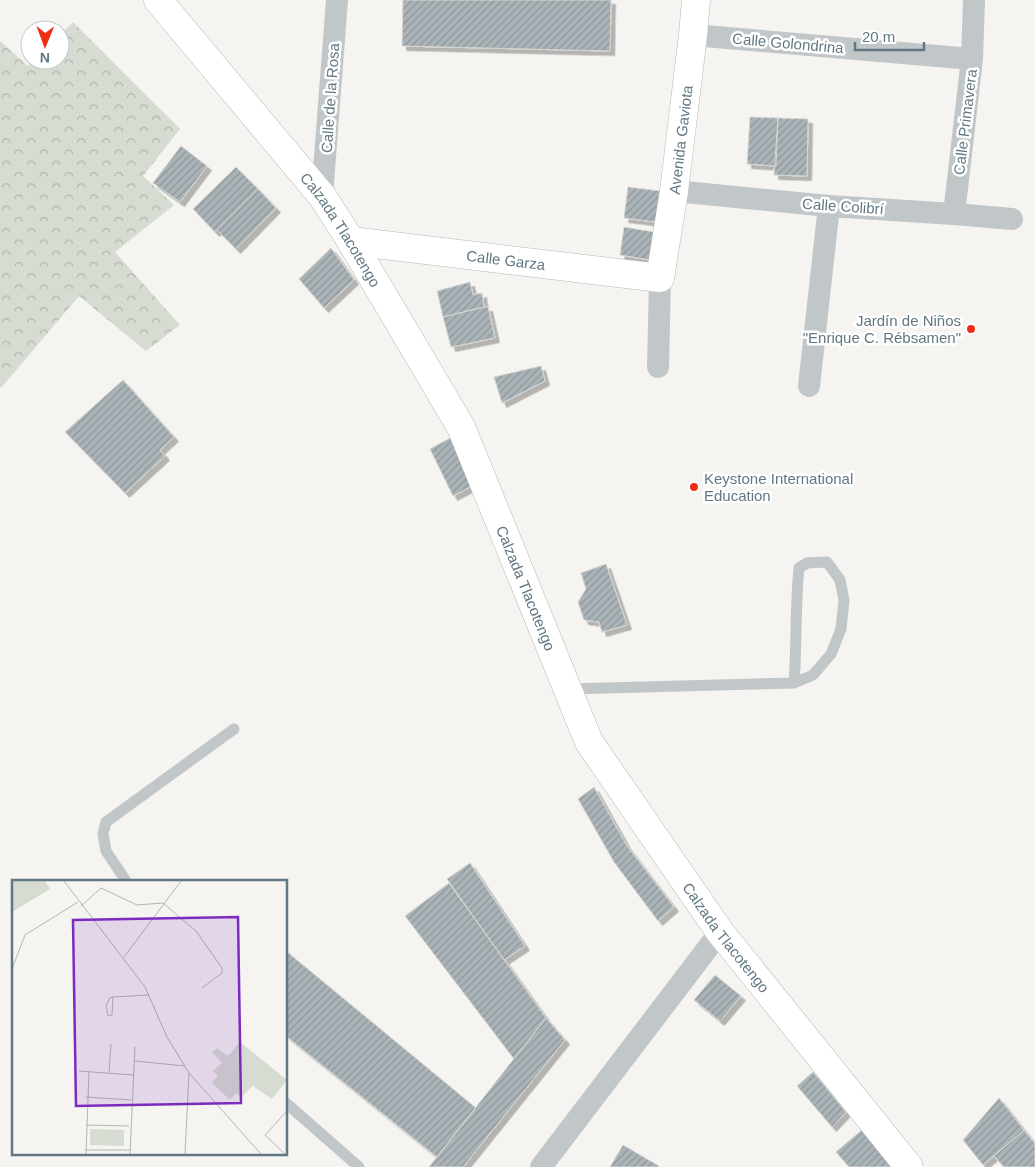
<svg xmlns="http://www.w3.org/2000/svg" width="1035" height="1167" font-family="Helvetica,sans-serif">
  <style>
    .forest { fill: url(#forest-crowns) }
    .building { fill: url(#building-hatch); stroke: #d6d5d3; filter: url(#shadow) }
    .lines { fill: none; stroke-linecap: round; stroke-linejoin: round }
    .secondary-casing { stroke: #b3babd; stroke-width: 29 }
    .lane { stroke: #c1c6c8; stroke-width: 11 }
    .street { stroke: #c1c6c8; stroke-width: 22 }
    .secondary { stroke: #fff; stroke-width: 28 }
    .poi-dot { fill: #ef2d15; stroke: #fff; stroke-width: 2 }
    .labels { text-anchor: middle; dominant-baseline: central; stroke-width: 5; stroke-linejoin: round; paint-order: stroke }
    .street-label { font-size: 15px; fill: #617883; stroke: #fff }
    .poi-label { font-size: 15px; fill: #617883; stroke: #fff; text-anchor: end }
    .inset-road { fill: none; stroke: #adb7ba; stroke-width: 1 }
    .view { fill: #7b2cbf; fill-opacity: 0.15; stroke: #7b2cbf; stroke-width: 2.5 }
    .inset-edge { fill: none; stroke: #617883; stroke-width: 2.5 }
  </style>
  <defs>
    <pattern id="forest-crowns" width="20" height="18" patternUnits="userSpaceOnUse" patternTransform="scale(1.25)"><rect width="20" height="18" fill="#d6dcd1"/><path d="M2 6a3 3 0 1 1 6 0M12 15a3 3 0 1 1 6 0" fill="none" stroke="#b1b7af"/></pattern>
    <pattern id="building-hatch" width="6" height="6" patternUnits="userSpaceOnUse" patternTransform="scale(1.25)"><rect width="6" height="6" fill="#aab3b7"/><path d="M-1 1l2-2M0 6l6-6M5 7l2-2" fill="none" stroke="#8e969a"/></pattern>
    <filter id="shadow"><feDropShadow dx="4.5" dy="4.5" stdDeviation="0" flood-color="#0004"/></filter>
  </defs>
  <rect width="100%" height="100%" fill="#f5f4f0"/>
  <path class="forest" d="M73,22l107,107 -37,47 31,29 -59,47 65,73 -34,26 -67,-55 -78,92 -1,-1v-346l28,25 7,-6h25v-25z"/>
  <path class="building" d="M403,0h208l-1,51 -208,-5z
    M750,117l28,1 -2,48 -29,-2z
    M778,118l30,1 -1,57 -33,-1z
    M181,146l26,20 -27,36 -27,-19z
    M236,167l22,22 -43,43 -22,-23z
    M628,187l32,4 -4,31 -32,-4z
    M258,189l18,19 -40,41 -19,-19z
    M624,227l30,5 -4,28 -30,-5z
    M331,248l23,32 -30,28 -25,-29z
    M470,282l3,13 9,-2 2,14 -41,10 -6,-26z
    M484,307h4l7,31 -44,9 -8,-30z
    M541,366l4,15 -43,22 -8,-26z
    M123,380l51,57 -14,13 5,6 -40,37 -60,-61z
    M452,437l24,47 -23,12 -23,-47z
    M606,564l21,61 -25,7 -3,-10 -15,-2 -6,-18 8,-13 -5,-16z
    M594,787l33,59 47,61 -16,14 -44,-59 -36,-63z
    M470,863l55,83 -21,14 -57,-81z
    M449,883l97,135 -32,41 -109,-143z
    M286,951l190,157 -39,49 -151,-121z
    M715,975l26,21 -21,25 -26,-21z
    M546,1018l19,22 -102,127h-34z
    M813,1072l33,40 -14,15 -35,-41z
    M999,1098l25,32 -41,35 -20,-25z
    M863,1129l33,38h-47l-13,-15z
    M1024,1130l11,14v23h-31l-10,-11z
    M623,1145l36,21 -1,1h-48z"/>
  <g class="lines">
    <defs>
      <g id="secondary">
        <path id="s1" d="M158,0l164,196 29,45 110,186 128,315 131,190 189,235"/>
        <path id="s2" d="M351,241l309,37 14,-87 19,-156 3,-35"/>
      </g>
    </defs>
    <use href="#secondary" class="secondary-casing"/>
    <path class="lane" d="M569,689l225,-6 19,-8 18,-21 10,-25 3,-29 -4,-20 -13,-18 -20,1 -8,5c-4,38 -2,76 -5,115
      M126,881l-20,-30 -3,-17 3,-12 128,-93
      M286,1103l73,64"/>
    <path class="street" d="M693,35l279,24
      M674,191l155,15 125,8 58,5
      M322,196l15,-196
      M954,214l18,-155 2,-59
      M658,367l2,-89
      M809,386l20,-180
      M541,1167l179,-235"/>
    <use href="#secondary" class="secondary"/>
  </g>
  <g class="poi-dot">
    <circle cx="971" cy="329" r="5"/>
    <circle cx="694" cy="487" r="5"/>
  </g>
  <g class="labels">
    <g class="street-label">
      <text transform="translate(788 43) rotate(5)">Calle Golondrina</text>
      <text transform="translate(330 98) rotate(-86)">Calle de la Rosa</text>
      <text transform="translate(965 122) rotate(-83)">Calle Primavera</text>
      <text stroke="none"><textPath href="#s2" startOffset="451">Avenida Gaviota</textPath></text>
      <text transform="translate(843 206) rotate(4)">Calle Colibrí</text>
      <text stroke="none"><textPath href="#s1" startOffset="294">Calzada Tlacotengo</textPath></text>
      <text stroke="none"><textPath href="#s2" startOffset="156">Calle Garza</textPath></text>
      <text stroke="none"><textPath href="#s1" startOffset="699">Calzada Tlacotengo</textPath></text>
      <text stroke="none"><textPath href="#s1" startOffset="1104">Calzada Tlacotengo</textPath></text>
    </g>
    <g class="poi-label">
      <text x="961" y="320">Jardín de Niños<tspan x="961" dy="17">"Enrique C. Rébsamen"</tspan></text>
      <text x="704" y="478" text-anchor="start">Keystone International<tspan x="704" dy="17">Education</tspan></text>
    </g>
  </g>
  <g transform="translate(12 880)">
    <rect width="275" height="275" fill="#f5f4f0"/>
    <path d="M78,249l34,1v16l-34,-1z" fill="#d6dcd1"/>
    <path d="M0,1h33l5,8 -38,23zM228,162l47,38 -15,19 -19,-13 -12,11 -5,-4 -6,7 -18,-17 6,-7 -5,-5 9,-8 -10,-11 5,-4 11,8z" fill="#d6dcd1"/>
    <path class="inset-road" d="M52,1l81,106 22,50 22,36 72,81M69,26l20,-18 36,17 26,-2 33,28 26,37v5l-20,15M112,77l57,-76M0,89l13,-34 53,-33M101,117l-1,18 -4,1 -2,-11 4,-7 3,-1 36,-2M123,181l50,5M67,191l54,4M97,193l2,-29M74,217l45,3M74,245l43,1M74,270h44M74,274l3,-82M118,274l5,-107M173,274l4,-81M273,274l-20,-19 22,-24"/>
    <path class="view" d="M226,37l3,186 -165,3 -3,-186z"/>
    <rect width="275" height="275" class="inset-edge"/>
  </g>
  <g transform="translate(45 45) rotate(181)"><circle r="24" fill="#ffffff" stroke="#c0c9cd"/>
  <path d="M0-4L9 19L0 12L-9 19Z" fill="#ef2d15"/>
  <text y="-8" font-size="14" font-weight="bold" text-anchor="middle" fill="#617883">N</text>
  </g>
  <path d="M855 42v8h69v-8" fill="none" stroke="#617883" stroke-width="2.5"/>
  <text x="862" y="42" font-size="15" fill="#617883" stroke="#ffffff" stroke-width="4" paint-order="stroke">20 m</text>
</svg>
